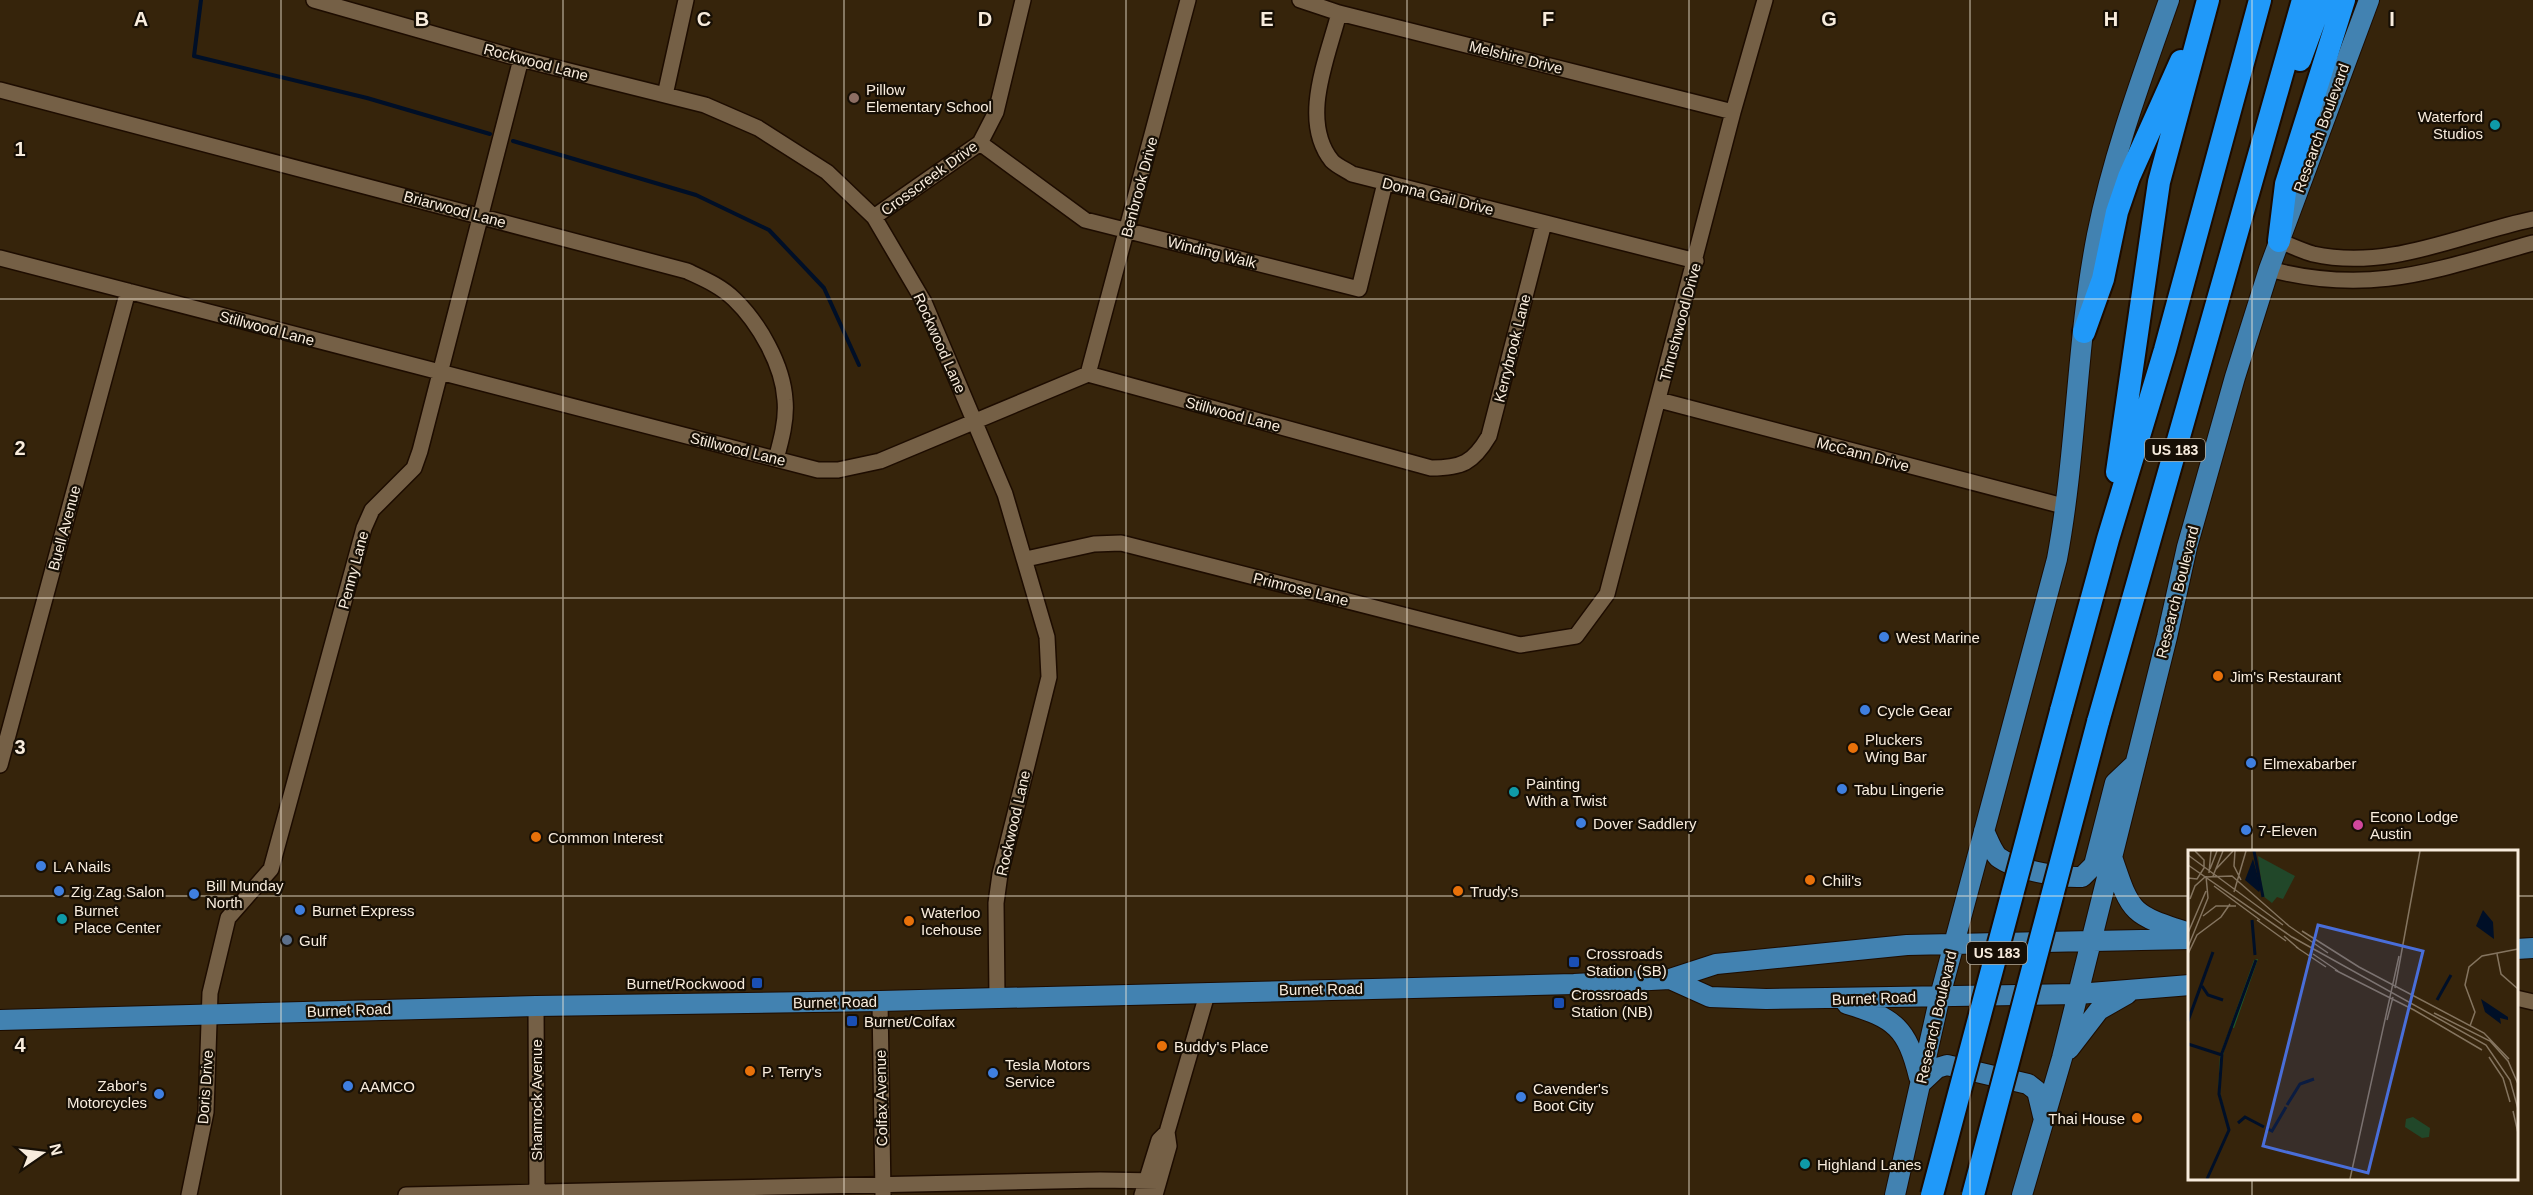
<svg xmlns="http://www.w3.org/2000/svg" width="2533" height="1195" font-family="Helvetica,sans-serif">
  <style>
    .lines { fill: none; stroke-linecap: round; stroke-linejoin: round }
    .stream { stroke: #000f27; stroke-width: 4 }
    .minor-casing { stroke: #1d0c00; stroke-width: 18 }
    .major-casing { stroke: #1d0c00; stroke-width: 22 }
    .highway-casing { stroke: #1d0c00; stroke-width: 26 }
    .minor { stroke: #756046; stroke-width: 15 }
    .major { stroke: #4282b1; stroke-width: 20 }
    .highway { stroke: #2099f9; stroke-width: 22 }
    .highway-bridge-casing { stroke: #1d0c00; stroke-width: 26; stroke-linecap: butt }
    .highway-bridge { stroke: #2099f9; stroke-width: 22 }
    .grid { fill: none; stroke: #f8ecdd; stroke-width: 1.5; stroke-opacity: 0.55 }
    .education-dot { fill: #8d6e63; stroke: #170f05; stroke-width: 2 }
    .culture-dot { fill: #0f9aa8; stroke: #170f05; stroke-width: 2 }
    .shop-dot { fill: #3f7fe0; stroke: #170f05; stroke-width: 2 }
    .food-dot { fill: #e8710a; stroke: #170f05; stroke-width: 2 }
    .hotel-dot { fill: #d1479c; stroke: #170f05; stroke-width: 2 }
    .service-dot { fill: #5c6f8a; stroke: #170f05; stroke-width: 2 }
    .transit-dot { fill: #1a4fb4; stroke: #170f05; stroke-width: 2 }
    .labels { text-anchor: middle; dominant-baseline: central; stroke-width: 4.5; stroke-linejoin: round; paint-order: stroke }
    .shield { fill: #170f05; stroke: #b4aa9c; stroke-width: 1.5 }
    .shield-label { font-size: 14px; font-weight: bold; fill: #f8ecdd }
    .street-label { font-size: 15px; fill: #f8ecdd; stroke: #170f05 }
    .poi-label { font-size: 15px; fill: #f8ecdd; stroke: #170f05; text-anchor: start }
    .inset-river { fill: none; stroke: #000f27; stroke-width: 3 }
    .inset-road { fill: none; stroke: #84745f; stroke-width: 1.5 }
    .view { fill: #496ed9; fill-opacity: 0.15; stroke: #496ed9; stroke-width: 3 }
    .inset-edge { fill: none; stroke: #f8ecdd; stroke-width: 3 }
    .grid-label { font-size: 20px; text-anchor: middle; font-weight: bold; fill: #f8ecdd; stroke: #170f05; stroke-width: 4.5; stroke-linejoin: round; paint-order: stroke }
  </style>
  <rect width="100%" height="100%" fill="#36240b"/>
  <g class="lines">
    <path class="stream" d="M201,0l-7,56 173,42 123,36
      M513,141l183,54 73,35 55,58 35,77"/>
    <defs>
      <path id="minor" d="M314,0l207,59 184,46 53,23 69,44 47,45 50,85 81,192 42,143 2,40 -49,197 -4,29 1,95
        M1300,0l39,13 394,99
        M1339,13c-11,44 -40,107 -7,148 5,5 14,9 20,13l344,87
        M0,90l687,181c17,8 34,15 47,28 25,24 49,66 51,101 2,19 -4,41 -9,59
        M665,95l21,-95
        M980,143l105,77 274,69 26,-106
        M874,217l106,-74 16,-31 27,-112
        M2279,241c11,4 23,10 34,13 76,17 148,-20 220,-35
        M0,258l818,212h20l42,-9 208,-87 343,94c31,0 42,-5 58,-32l55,-213
        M2269,269c102,27 166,1 264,-26
        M1088,374l100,-374
        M1659,400l408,107
        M1026,559l68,-15 27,-1 399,102 56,-9 31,-42 126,-482 32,-112
        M0,765l128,-474
        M2516,998l17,4
        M880,1001l3,194
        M536,1006l1,189
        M189,1195l17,-83 4,-119 18,-75 43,-49 93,-341 8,-18 42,-42 6,-17 101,-392
        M406,1195l694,-15 58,1
        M1142,1195l17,-55 8,-8
        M1155,1195l14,-49 -2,-14 41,-141"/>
      <path id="major" d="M1984,831c4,8 8,20 14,26 17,13 63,21 84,20l12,-12 21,-82 18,-17
        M2111,854c20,59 18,60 79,79
        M2516,949l17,-1
        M1670,979l40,18 56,2 312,-5 112,-9
        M1847,1004c48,14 60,24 72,73
        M0,1020l536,-14 344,-5 694,-17 96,-5 46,-15 191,-19 283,-6
        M2069,1049l30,-39 28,-16
        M1921,1083l16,-15 10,-3 81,19 9,7 6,25
        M1895,1195l45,-199 117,-437c20,-107 19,-217 40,-324 16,-80 45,-158 72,-235
        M2022,1195l40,-137 105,-421 20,-90 48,-170 34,-108 100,-269"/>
      <path id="highway" d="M2300,60l22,-60
        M2279,241l7,-57 58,-184
        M2084,332l19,-53 14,-67 12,-35 52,-116
        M2117,472l42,-290 49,-182
        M2061,711l47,-172 57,-189 95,-350
        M2098,722l205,-722"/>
    </defs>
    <use href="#minor" class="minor-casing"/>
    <use href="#major" class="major-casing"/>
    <use href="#highway" class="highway-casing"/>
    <use href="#minor" class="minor"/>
    <use href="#major" class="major"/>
    <use href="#highway" class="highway"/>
    <defs>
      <path id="highway-bridge" d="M1932,1195l129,-484
        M1973,1195l125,-473"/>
    </defs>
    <use href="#highway-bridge" class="highway-bridge-casing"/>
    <use href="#highway-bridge" class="highway-bridge"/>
  </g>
  <path class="grid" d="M281,0v1195M563,0v1195M844,0v1195M1126,0v1195M1407,0v1195M1689,0v1195M1970,0v1195M2252,0v852M0,299h2533M0,598h2533M0,896h2190M2516,896h17M2252,1178v17"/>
  <circle class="education-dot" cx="854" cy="98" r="6"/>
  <g class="culture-dot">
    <circle cx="2495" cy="125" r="6"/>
    <circle cx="1514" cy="792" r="6"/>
    <circle cx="62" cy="919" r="6"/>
    <circle cx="1805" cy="1164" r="6"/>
  </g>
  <g class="shop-dot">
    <circle cx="1884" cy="637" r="6"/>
    <circle cx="1865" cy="710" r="6"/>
    <circle cx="2251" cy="763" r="6"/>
    <circle cx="1842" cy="789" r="6"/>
    <circle cx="1581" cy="823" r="6"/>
    <circle cx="2246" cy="830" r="6"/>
    <circle cx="41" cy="866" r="6"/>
    <circle cx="59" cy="891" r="6"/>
    <circle cx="194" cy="894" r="6"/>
    <circle cx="300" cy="910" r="6"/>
    <circle cx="993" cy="1073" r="6"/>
    <circle cx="348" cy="1086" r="6"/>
    <circle cx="159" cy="1094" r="6"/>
    <circle cx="1521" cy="1097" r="6"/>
  </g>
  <g class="food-dot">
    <circle cx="2218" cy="676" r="6"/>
    <circle cx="1853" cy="748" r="6"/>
    <circle cx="536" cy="837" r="6"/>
    <circle cx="1810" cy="880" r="6"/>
    <circle cx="1458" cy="891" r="6"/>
    <circle cx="909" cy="921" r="6"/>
    <circle cx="1162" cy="1046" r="6"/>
    <circle cx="750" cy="1071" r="6"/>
    <circle cx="2137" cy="1118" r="6"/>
  </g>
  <circle class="hotel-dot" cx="2358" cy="825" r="6"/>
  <circle class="service-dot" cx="287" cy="940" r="6"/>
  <g class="transit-dot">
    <rect x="1568" y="956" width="12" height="12" rx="3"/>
    <rect x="751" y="977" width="12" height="12" rx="3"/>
    <rect x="1553" y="997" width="12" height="12" rx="3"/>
    <rect x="846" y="1015" width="12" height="12" rx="3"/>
  </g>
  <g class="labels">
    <g class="shield">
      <rect x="2145" y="439" width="60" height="22" rx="4.5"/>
      <rect x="1967" y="942" width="60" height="22" rx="4.5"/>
    </g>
    <g class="shield-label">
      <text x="2175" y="450">US 183</text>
      <text x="1997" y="953">US 183</text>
    </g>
    <g class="street-label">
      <text transform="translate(1516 57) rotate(14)">Melshire Drive</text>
      <text transform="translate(536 62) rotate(15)">Rockwood Lane</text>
      <text transform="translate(2321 128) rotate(-70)">Research Boulevard</text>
      <text transform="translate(929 178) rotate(-36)">Crosscreek Drive</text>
      <text transform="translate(1139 187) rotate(-75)">Benbrook Drive</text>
      <text transform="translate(1438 196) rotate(14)">Donna Gail Drive</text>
      <text transform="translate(455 209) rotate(15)">Briarwood Lane</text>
      <text transform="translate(1212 252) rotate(14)">Winding Walk</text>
      <text transform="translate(1680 322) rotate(-75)">Thrushwood Drive</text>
      <text transform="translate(267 328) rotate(15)">Stillwood Lane</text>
      <text transform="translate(940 343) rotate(66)">Rockwood Lane</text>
      <text transform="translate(1512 348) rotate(-76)">Kerrybrook Lane</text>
      <text transform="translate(1233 414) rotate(15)">Stillwood Lane</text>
      <text transform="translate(738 449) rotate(14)">Stillwood Lane</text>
      <text transform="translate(1863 454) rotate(15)">McCann Drive</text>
      <text transform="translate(64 528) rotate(-75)">Buell Avenue</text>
      <text transform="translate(353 570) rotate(-75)">Penny Lane</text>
      <text transform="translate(1301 589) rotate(14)">Primrose Lane</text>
      <text transform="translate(2177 592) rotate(-76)">Research Boulevard</text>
      <text transform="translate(1013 823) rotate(-77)">Rockwood Lane</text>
      <text transform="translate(1321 989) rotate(-1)">Burnet Road</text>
      <text transform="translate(1874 998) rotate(-2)">Burnet Road</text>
      <text transform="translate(835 1002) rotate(-1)">Burnet Road</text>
      <text transform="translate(349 1010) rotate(-2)">Burnet Road</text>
      <text transform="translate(1936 1017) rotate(-77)">Research Boulevard</text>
      <text transform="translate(205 1087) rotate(-86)">Doris Drive</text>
      <text transform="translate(881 1098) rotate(-91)">Colfax Avenue</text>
      <text transform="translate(536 1100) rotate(-90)">Shamrock Avenue</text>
    </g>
    <g class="poi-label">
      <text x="866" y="89">Pillow<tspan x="866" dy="17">Elementary School</tspan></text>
      <text x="2483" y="116" text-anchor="end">Waterford<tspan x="2483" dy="17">Studios</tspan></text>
      <text x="1896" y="637">West Marine</text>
      <text x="2230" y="676">Jim's Restaurant</text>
      <text x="1877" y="710">Cycle Gear</text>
      <text x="1865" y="739">Pluckers<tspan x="1865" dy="17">Wing Bar</tspan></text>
      <text x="2263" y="763">Elmexabarber</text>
      <text x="1526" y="783">Painting<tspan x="1526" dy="17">With a Twist</tspan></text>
      <text x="1854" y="789">Tabu Lingerie</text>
      <text x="2370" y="816">Econo Lodge<tspan x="2370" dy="17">Austin</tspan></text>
      <text x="1593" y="823">Dover Saddlery</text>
      <text x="2258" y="830">7-Eleven</text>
      <text x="548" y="837">Common Interest</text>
      <text x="53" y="866">L A Nails</text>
      <text x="1822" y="880">Chili's</text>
      <text x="206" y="885">Bill Munday<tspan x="206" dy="17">North</tspan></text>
      <text x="71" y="891">Zig Zag Salon</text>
      <text x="1470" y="891">Trudy's</text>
      <text x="74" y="910">Burnet<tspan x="74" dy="17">Place Center</tspan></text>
      <text x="312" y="910">Burnet Express</text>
      <text x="921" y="912">Waterloo<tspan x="921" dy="17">Icehouse</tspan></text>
      <text x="299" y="940">Gulf</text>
      <text x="1586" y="953">Crossroads<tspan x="1586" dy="17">Station (SB)</tspan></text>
      <text x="745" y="983" text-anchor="end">Burnet/Rockwood</text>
      <text x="1571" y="994">Crossroads<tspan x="1571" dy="17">Station (NB)</tspan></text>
      <text x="864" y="1021">Burnet/Colfax</text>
      <text x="1174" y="1046">Buddy's Place</text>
      <text x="1005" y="1064">Tesla Motors<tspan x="1005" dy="17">Service</tspan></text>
      <text x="762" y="1071">P. Terry's</text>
      <text x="147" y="1085" text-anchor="end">Zabor's<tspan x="147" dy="17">Motorcycles</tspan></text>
      <text x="360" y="1086">AAMCO</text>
      <text x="1533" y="1088">Cavender's<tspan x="1533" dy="17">Boot City</tspan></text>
      <text x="2125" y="1118" text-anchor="end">Thai House</text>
      <text x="1817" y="1164">Highland Lanes</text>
    </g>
  </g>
  <g transform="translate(2188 850)">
    <rect width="330" height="330" fill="#36240b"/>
    <path d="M70,6l37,20 -12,23 -6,-2 -5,6 -9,-7zM225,267l17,11 -1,9 -7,1 -17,-11 1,-8z" fill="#214729"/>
    <path d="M70,109l-24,69 -4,-1 24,-67zM41,180l-7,30 -2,33 10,38 -12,-38 2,-38z" fill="#1e5d2e"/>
    <path d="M65,9l8,29 -2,4 -14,-12zM295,60l10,12 1,17 -18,-13zM293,149l27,18v3l-8,-2 1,6 -16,-12z" fill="#000f27"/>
    <path class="inset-river" d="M66,1l9,46M64,70l3,35M14,136l6,9 15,5M249,150l14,-25M0,171l25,-69M0,194l34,11M99,255l13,-21 14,-5M50,273l7,-6 19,10M78,278l6,3 14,-24M19,329l22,-49 -10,-36 3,-41 34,-93"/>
    <path class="inset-road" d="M47,1l-1,15 7,14M0,5l95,70M0,15l104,72 194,108 24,35 8,29M22,19l7,-18M28,19l17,-18M21,23l2,-22M0,26v30M25,26l10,-25M0,28l9,1 7,-11v-8l-9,-9M26,36l46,34M46,42l12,-41M2,49l5,-13 10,-9 27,-1 57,50 39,27M15,66l13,-10h20M69,70l29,21M114,81l57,36 125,66 25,26M0,83l18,-42M96,86l15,13M0,97l20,-49 -2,-22M108,97l30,20M0,104l9,-19 24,-18 9,-13M125,104l25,17M309,104l4,20 17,15M147,120l79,40 68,40M207,138l25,-137M246,163l56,28 18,20 10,23M199,170l6,-23M282,176l5,-14 -10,-27 4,-18 13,-11 36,-7M301,207l14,21 7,24M325,261l5,22M162,329l49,-223"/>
    <path class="view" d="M130,75l105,26 -55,222 -105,-27z"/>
    <rect width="330" height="330" class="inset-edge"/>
  </g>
  <g class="grid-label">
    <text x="141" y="26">A</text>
    <text x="422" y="26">B</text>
    <text x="704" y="26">C</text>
    <text x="985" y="26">D</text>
    <text x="1267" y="26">E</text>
    <text x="1548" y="26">F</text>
    <text x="1829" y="26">G</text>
    <text x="2111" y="26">H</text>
    <text x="2392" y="26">I</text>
    <text x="20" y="156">1</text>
    <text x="20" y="455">2</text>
    <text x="20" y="754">3</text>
    <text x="20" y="1052">4</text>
  </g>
  <g transform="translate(42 1153) rotate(76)" stroke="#170f05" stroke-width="4.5" paint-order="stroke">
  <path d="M0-4.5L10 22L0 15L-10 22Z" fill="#f8ecdd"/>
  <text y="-9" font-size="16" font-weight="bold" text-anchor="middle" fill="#f8ecdd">N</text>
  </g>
</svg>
